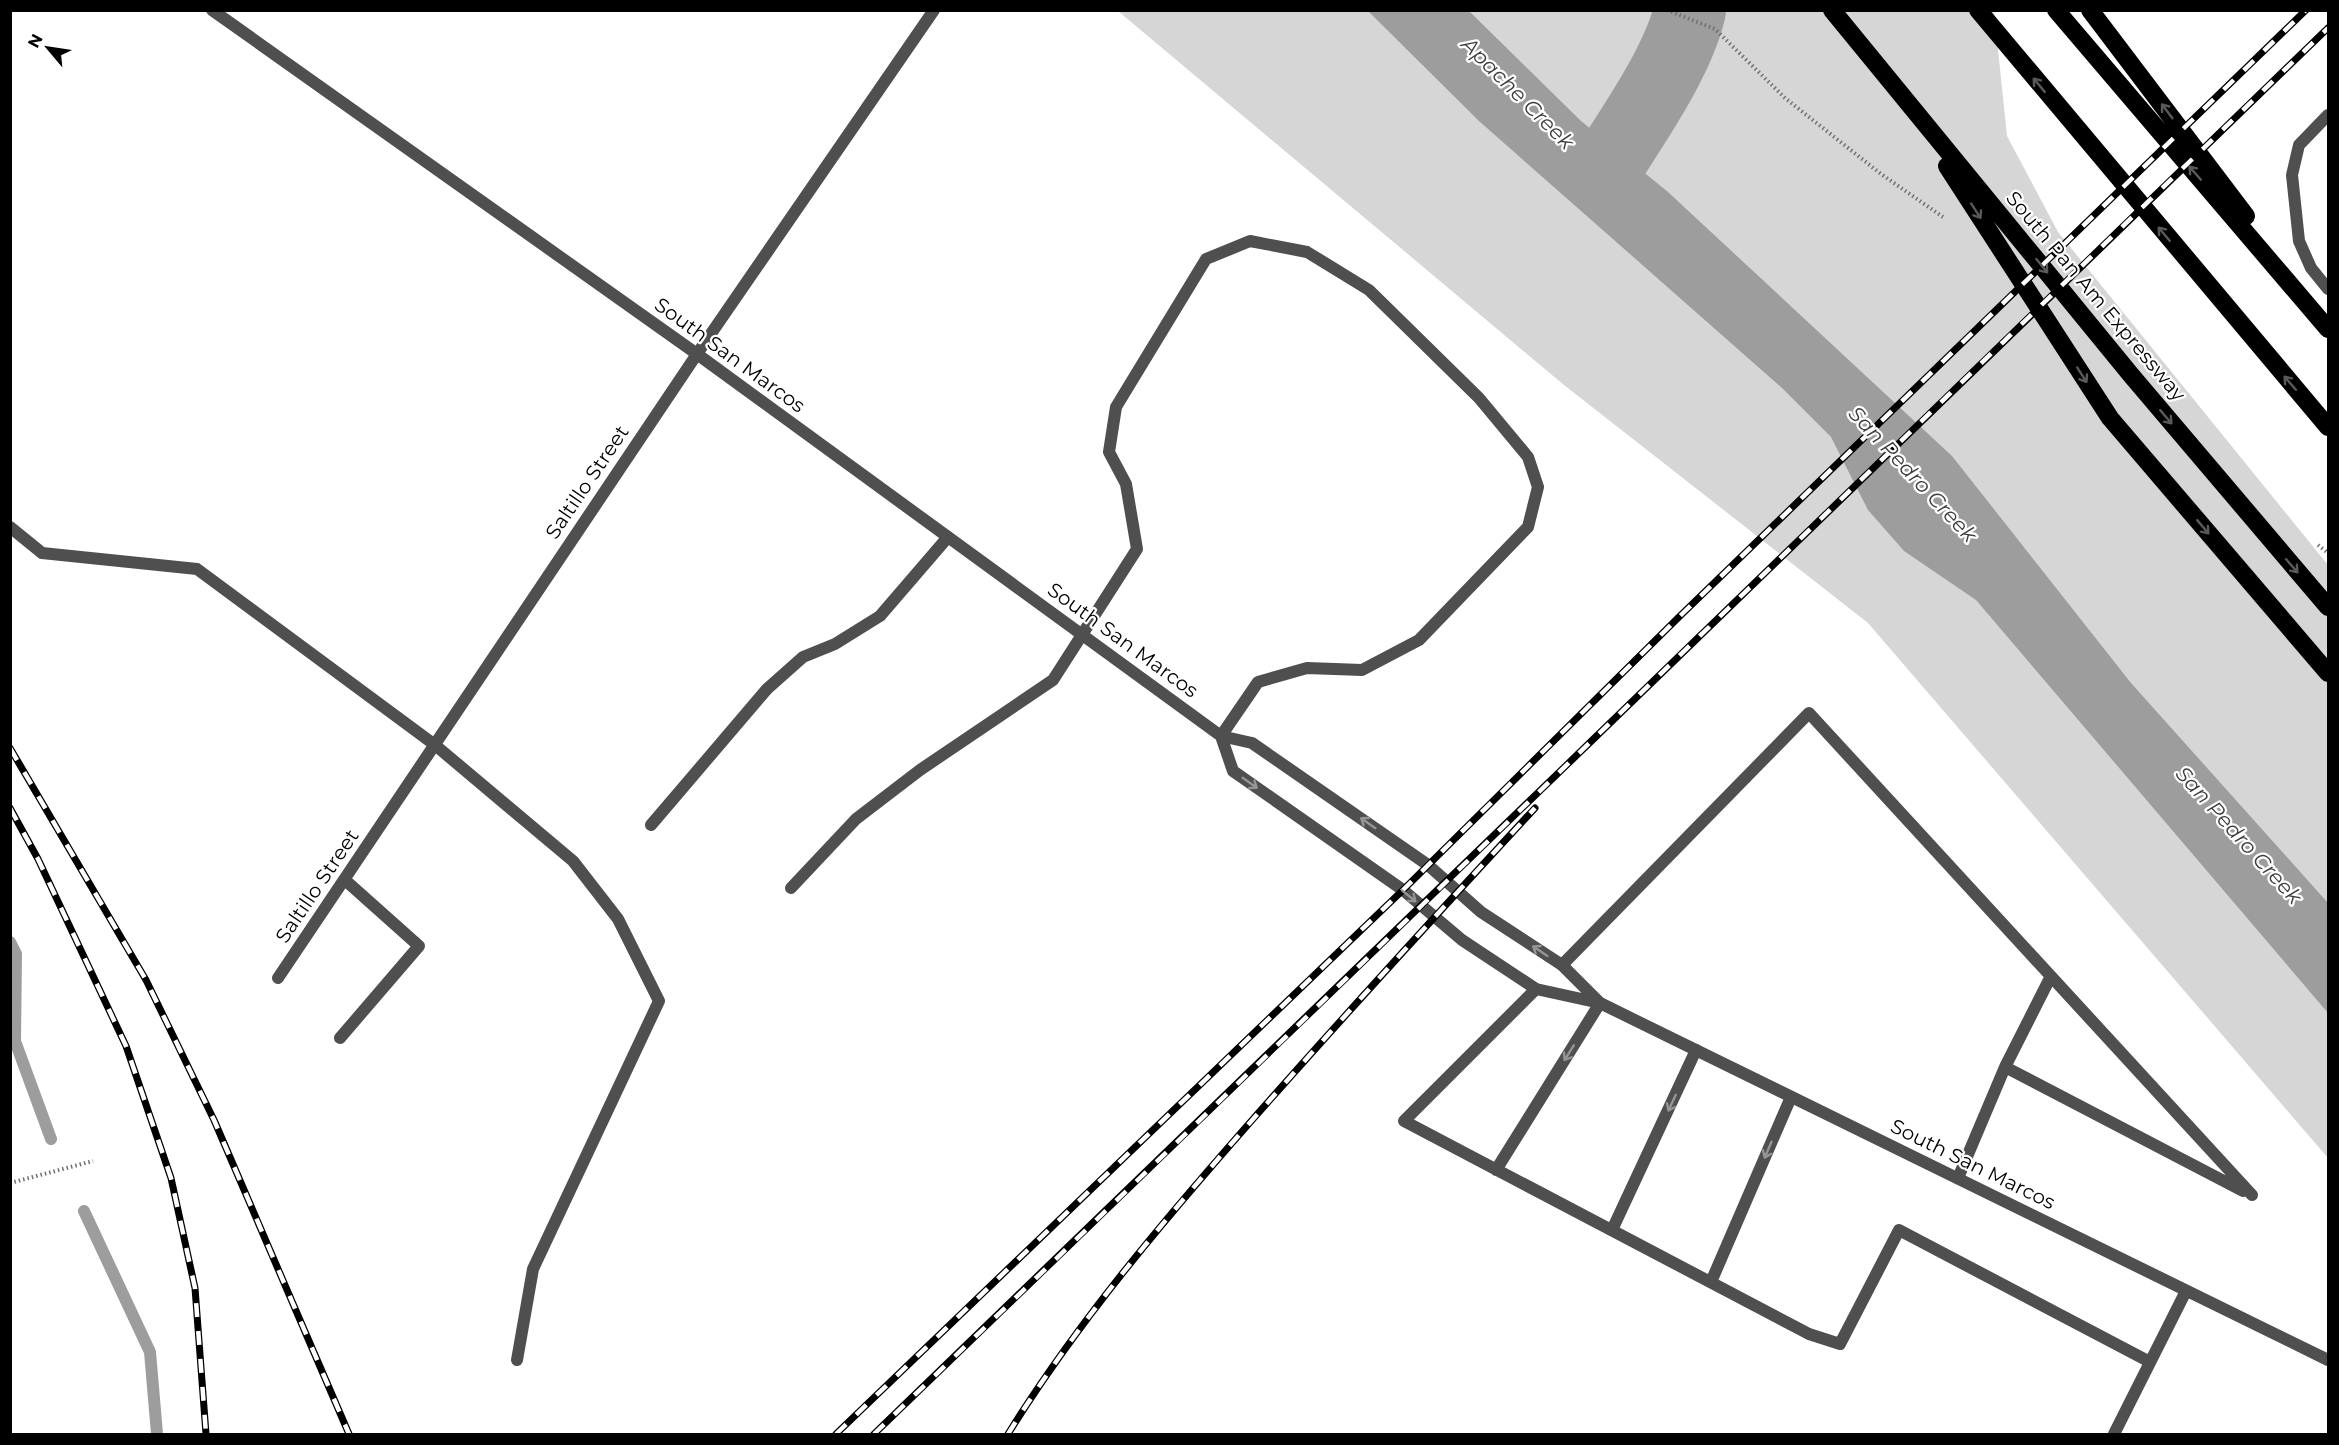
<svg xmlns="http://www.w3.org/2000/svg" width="2339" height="1445" font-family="Montserrat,sans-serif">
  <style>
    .green { fill: #d6d6d6 }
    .water { fill: #9d9d9d }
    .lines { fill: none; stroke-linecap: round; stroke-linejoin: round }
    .stream { stroke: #9d9d9d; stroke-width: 12 }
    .river { stroke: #9d9d9d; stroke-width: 72 }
    .path { stroke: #717171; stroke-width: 4; stroke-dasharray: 1.5 3; stroke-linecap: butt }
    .service { stroke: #4f4f4f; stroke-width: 12 }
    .minor { stroke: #4f4f4f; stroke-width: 12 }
    .tertiary { stroke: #4f4f4f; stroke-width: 12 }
    .motorway { stroke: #000; stroke-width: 18 }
    .rail-casing { stroke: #000; stroke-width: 7 }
    .rail { stroke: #fff; stroke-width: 4.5; stroke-dasharray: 14; stroke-linecap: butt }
    .oneway { stroke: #595959 }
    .oneway2 { stroke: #959595 }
    .labels { text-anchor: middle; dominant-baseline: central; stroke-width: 4.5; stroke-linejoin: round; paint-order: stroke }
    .street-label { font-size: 20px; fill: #000; stroke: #fff }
    .water-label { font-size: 21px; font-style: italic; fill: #3e3e3e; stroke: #fff }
  </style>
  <rect width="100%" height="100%" fill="#fff"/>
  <path class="green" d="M1118,11h876l13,125 51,96 270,333v593l-460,-535 -304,-238z"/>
  <path class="water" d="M1368,11h101l112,110 87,71 284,264 179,227 197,220v110l-352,-413 -72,-49 -36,-41 -37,-73 -49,-49 -303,-267z"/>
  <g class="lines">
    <path class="stream" d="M10,942l6,12 -1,87 36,98
      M84,1211l66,141 7,82"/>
    <path class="river" d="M1601,176c29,-46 77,-113 89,-166"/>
    <path class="path" d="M1667,10l48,19 70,69 96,76 62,43
      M2318,545l10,8
      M10,1183l83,-22"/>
    <path class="service" d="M10,527l32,26 155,16 238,176 138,116 45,58 41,82 -126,268 -16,91
      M651,825l116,-136 36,-32 32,-13 45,-28 68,-79
      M791,888l65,-69 64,-49 133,-90 84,-131 -11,-65 -17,-32 7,-45 90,-148 44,-18 57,11 62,38 110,108 49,59 10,30 -10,40 -109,113 -57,30 -55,-2 -49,14 -37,54
      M1562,965l247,-252 443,482
      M1536,989l-132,132 405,213 31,10 59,-114 251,132
      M340,1038l79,-92 -74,-66
      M2005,1067l238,124
      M1496,1170l104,-167
      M1958,1178l47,-111 46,-91
      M1612,1230l84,-180
      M1711,1282l80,-185
      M2114,1434l72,-143"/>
    <path class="minor" d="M2328,115l-29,30 -7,30 7,66 12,27 17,21
      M278,978l419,-624 237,-344"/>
    <path class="tertiary" d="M212,10l485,344 524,382 31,7 176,122 53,47 81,53 38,38
      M1221,736l12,35 170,119 59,50 74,49 64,14 728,357"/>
    <path class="motorway" d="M1832,10l299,365 197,232
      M1978,10l350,417
      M2056,10l272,319
      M2090,10l156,206
      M1947,166l163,252 218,255"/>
    <defs>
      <path id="rail" d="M10,748l136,232 68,140 135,314
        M10,808l28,51 88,187 45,132 24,110 11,146
        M836,1434l567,-544 279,-276 624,-604
        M874,1434c486,-467 969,-938 1454,-1406
        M1008,1434c69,-111 152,-209 238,-307 95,-108 192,-214 289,-319"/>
    </defs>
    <use href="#rail" class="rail-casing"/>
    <use href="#rail" class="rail"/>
  </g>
  <defs><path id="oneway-shaft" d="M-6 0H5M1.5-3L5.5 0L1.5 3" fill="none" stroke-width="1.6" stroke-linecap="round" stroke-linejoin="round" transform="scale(1.5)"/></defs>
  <g class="oneway">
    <use href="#oneway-shaft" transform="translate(2039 85) rotate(-130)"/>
    <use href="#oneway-shaft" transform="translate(2167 111) rotate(-127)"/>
    <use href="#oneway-shaft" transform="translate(2195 173) rotate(-131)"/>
    <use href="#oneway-shaft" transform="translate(1976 211) rotate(57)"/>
    <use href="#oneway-shaft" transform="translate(2164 234) rotate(-130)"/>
    <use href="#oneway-shaft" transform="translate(2042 266) rotate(51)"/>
    <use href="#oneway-shaft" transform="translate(2082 375) rotate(57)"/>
    <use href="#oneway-shaft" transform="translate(2290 383) rotate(-131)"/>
    <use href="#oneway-shaft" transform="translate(2166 417) rotate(50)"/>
    <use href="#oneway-shaft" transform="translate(2203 527) rotate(50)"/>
    <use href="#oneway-shaft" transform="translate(2292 566) rotate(49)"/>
  </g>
  <g class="oneway2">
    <use href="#oneway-shaft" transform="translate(1250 783) rotate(35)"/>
    <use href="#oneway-shaft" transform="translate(1368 823) rotate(-145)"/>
    <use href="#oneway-shaft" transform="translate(1409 896) rotate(39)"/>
    <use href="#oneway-shaft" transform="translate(1540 951) rotate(-146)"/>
    <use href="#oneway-shaft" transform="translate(1569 1053) rotate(122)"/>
    <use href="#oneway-shaft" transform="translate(1672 1103) rotate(115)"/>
    <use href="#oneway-shaft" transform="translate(1768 1150) rotate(113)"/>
  </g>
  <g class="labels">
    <g class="street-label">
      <text transform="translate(2096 296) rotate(50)">South Pan Am Expressway</text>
      <text transform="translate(730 355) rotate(36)">South San Marcos</text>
      <text transform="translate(587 482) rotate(-56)">Saltillo Street</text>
      <text transform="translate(1123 640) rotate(36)">South San Marcos</text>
      <text transform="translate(317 886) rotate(-56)">Saltillo Street</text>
      <text transform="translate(1973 1164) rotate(26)">South San Marcos</text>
    </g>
    <g class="water-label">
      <text transform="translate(1518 93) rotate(45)">Apache Creek</text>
      <text transform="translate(1913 474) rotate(47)">San Pedro Creek</text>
      <text transform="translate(2239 835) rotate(48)">San Pedro Creek</text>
    </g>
  </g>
  <rect width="2339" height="1445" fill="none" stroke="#000000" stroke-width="24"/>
  <g transform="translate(48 48) rotate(299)" stroke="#ffffff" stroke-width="4.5" paint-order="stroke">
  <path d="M0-4.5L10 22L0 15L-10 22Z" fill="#000000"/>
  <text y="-9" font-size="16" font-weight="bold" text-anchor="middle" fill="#000000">N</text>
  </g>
</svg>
